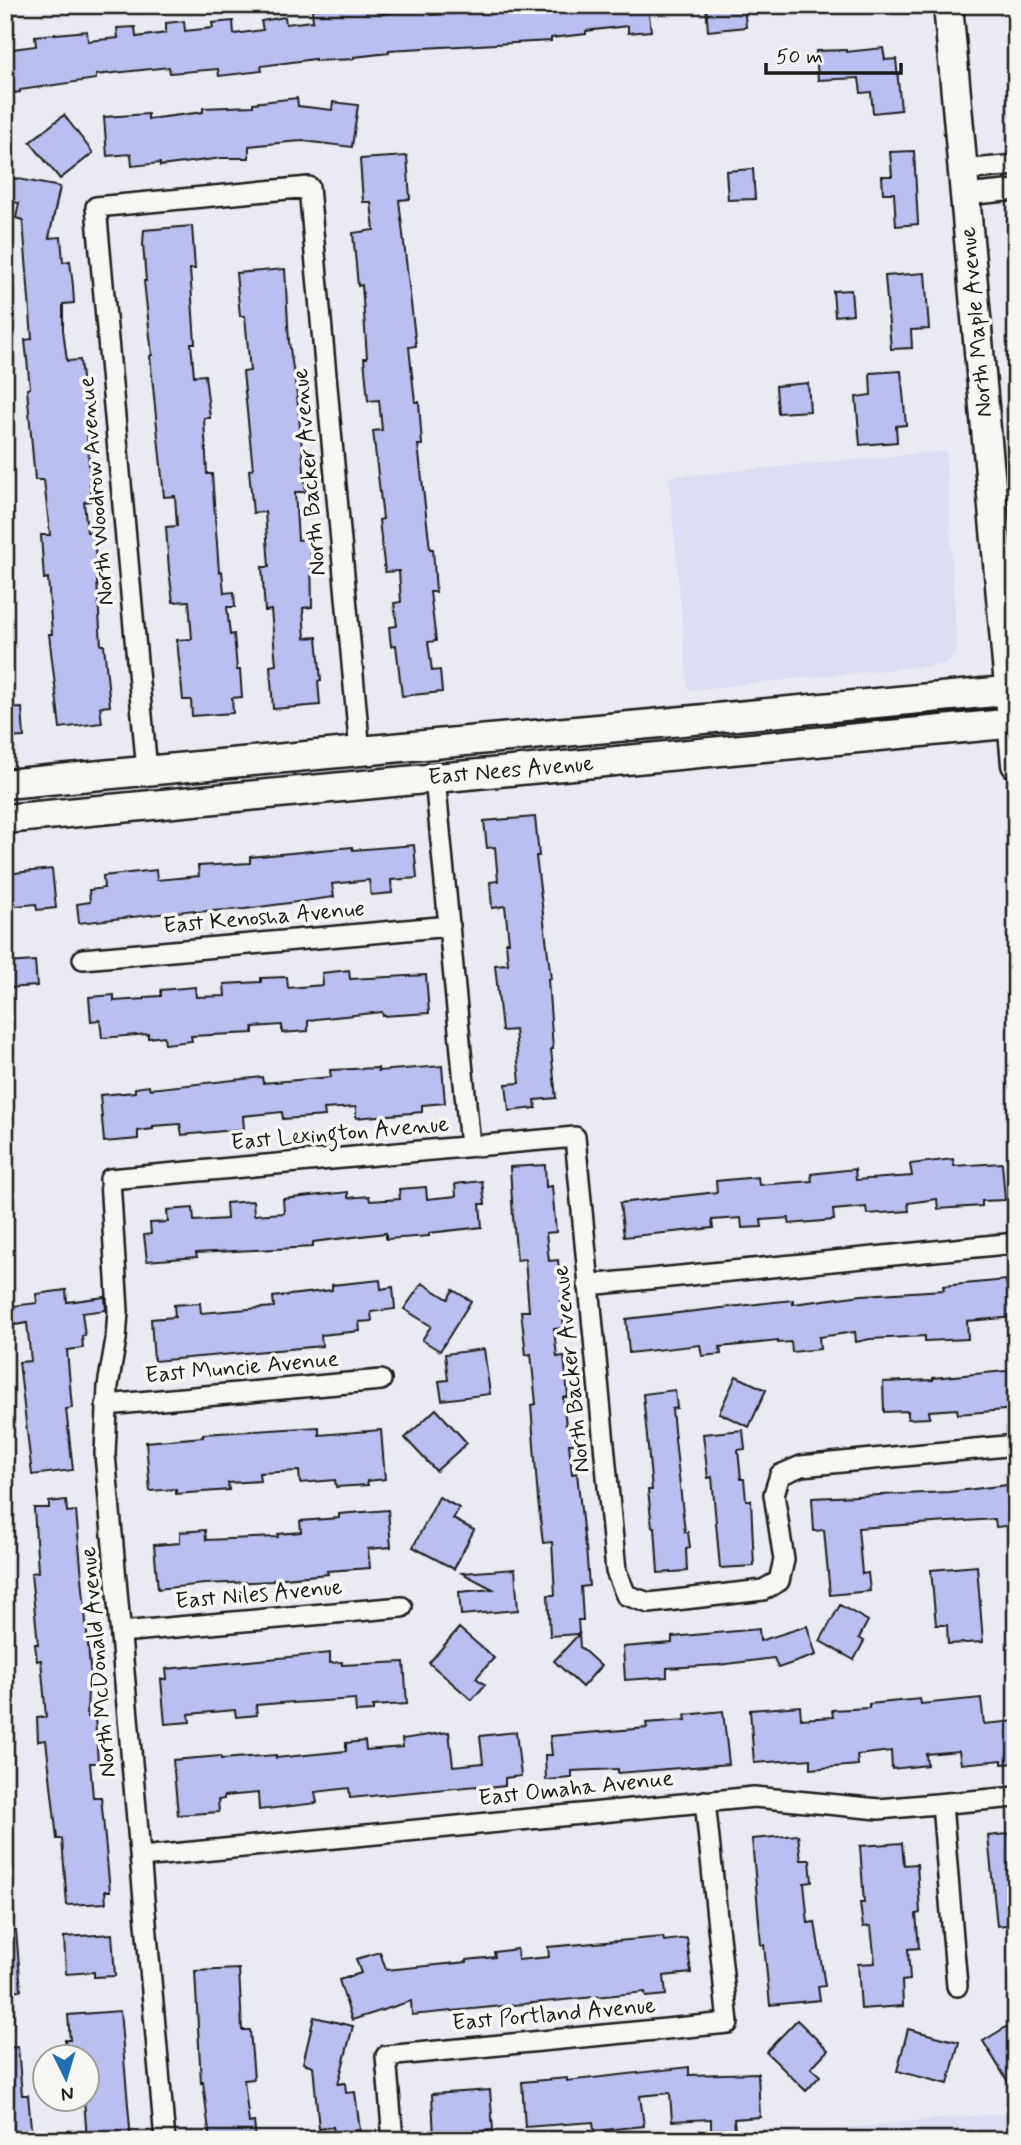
<svg xmlns="http://www.w3.org/2000/svg" width="1021" height="2145" font-family="Mynerve,sans-serif">
  <style>
    .built { fill: #dcdef1 }
    .building { fill: #babff0; stroke: #1c1c1c; stroke-width: 2 }
    .lines { fill: none; stroke-linecap: round; stroke-linejoin: round }
    .street-casing { stroke: #1c1c1c; stroke-width: 24 }
    .secondary-casing { stroke: #1c1c1c; stroke-width: 33 }
    .street { stroke: #f6f6f2; stroke-width: 19 }
    .secondary { stroke: #f6f6f2; stroke-width: 28 }
    .labels { text-anchor: middle; dominant-baseline: central; stroke-width: 7; stroke-linejoin: round; paint-order: stroke }
    .street-label { font-size: 23px; fill: #1c1c1c; stroke: #f6f6f2 }
  </style>
  <rect width="100%" height="100%" fill="#eaebf2"/>
  <filter id="ink" filterUnits="userSpaceOnUse"><feTurbulence type="fractalNoise" baseFrequency=".0143" numOctaves="2"/><feDisplacementMap in="SourceGraphic" scale="14" xChannelSelector="R" yChannelSelector="G"/><feConvolveMatrix kernelMatrix="1 2 1 2 8 2 1 2 1" color-interpolation-filters="sRGB"/></filter>
  <g filter="url(#ink)">
    <path class="built" d="M946,451l11,200 -11,13 -258,26 -19,-213z
      M1016,2112v28h-305z"/>
    <path class="building" d="M361,5h20l1,9 29,-4v-5h19l1,10 30,-2 -1,-8h188l3,26 -23,2v-7l-42,5v3l-35,4v3l-162,9v3l-35,4v2l-39,2v-2l-54,7 1,5 -43,5 -1,-7 -48,4 -1,-6 -73,8v4l-76,11v2l-15,2v-44l31,-4 -1,-10 52,-5 1,10 30,-3 -1,-10 18,-1 1,10 30,-4v-10l18,-2 1,10 28,-3 -1,-5 21,-2 1,13 29,-4 -2,-9 24,-4 1,7 27,-3 -1,-12z
      M706,5h38l2,22 -38,4z
      M883,48l2,12 11,-1 5,51 -28,3 -2,-21 -10,1 -2,-15 -41,2 -2,-29 30,-1v2z
      M297,98l1,8 34,4 1,-8 25,3 -6,42 -49,-6 -14,1 -40,4v12h-27l-62,8v-3l-28,3 -1,-12 -24,2 -3,-39 44,-3v5l55,-7v-4l50,-2v-3z
      M64,115l29,38 -33,26 -30,-37z
      M914,151l4,73 -22,2 -2,-33h-11l-1,-17h10l-2,-24z
      M407,156l3,43 -11,1 17,146 -7,1 6,55h4l3,43h-4l12,104h3l3,43h-6l6,49 -8,1 4,29 8,-1 2,22 -40,4 -6,-51 -5,1 -2,-19 8,-1 -3,-23 7,-1 -2,-31 -14,1 -6,-52 4,-1 -10,-88 9,-1 -3,-30 -11,1 -4,-43h3l-5,-73 -4,1 -5,-53 21,-3 -3,-28h-8l-3,-43z
      M753,169l2,30 -27,1 -2,-29z
      M13,178l47,9 -11,51 12,-1 2,25 7,-1 3,25 1,17 -11,1v26l4,31 13,-1 6,53 5,88 -7,1 3,30h7l7,113h3l6,61 -10,1 2,16 -42,5 -11,-94h3l-4,-56 -4,1 -3,-44h9l-6,-55h-9l-8,-91 3,-1 -5,-48 7,-1 -9,-119 -7,-2 3,-15 -11,-2z
      M192,226l3,43h-5l5,74h-4l3,33 11,-1 5,43h-6l3,56h5l7,98 3,-1 2,22 10,-1 1,15h-8l3,28 4,-1 3,36h3l2,27 -10,1 1,15 -41,3 -1,-16h-8l-6,-60 15,-1 -3,-38 -16,1 -4,-32 -3,-43 11,-1 -2,-30 -11,1 -14,-141 2,-1 -8,-74h2l-3,-37 1,-14z
      M285,269l4,73 8,53 9,97h-11l3,48 12,-1 1,19 1,49 -9,1 2,30 12,-1 4,43 -3,1 2,24 -47,4 -3,-43 6,-1 -5,-55 -6,1 -3,-44h7l-4,-55 -12,1 -4,-43 4,-1 -10,-97 7,-1 -5,-55h-5l-4,-43z
      M925,273l4,56 -18,1 1,18 -21,1 -6,-73z
      M851,290l2,24 -18,2 -2,-25z
      M901,371l5,54 -10,1 1,16 -37,3 -4,-48 15,-2 -1,-22z
      M808,383l2,28 -32,2 -2,-27z
      M22,708l2,29 -19,1v-29z
      M535,817l4,39h-3l15,123h-3l5,70h-2l5,49 -21,2 1,8 -27,3 -3,-27 14,-1 -5,-53 -13,1 -7,-66 13,-1 -2,-22h3l-4,-36 -13,2 -2,-26 8,-1 -3,-34 -8,1 -3,-27z
      M414,845l3,33 -26,2 1,13 -21,2 -2,-15 -37,4 2,13 -89,12 -51,3v-2l-115,13 -2,-19 13,-2 -1,-12 15,-2 -1,-12 53,-6 1,10 42,-4 -1,-10 52,-3v-6l102,-10 1,3z
      M52,869l4,39 -19,2 -1,-6 -31,3v-33z
      M35,961l2,25 -32,2v-25z
      M349,970l1,9 76,-4 3,38 -46,3 -1,-4 -66,7 -8,2v10l-26,2v-8l-29,2v6l-62,3 1,5 -27,3 -1,-8 -16,2v-4l-46,4 -2,-18 -9,1 -2,-24 25,-2v6l31,-2v-2l16,-1v-6l34,-3 1,10 29,-1 -1,-12 37,-2v-4l26,-1 1,11 35,-3 -1,-12z
      M442,1066l3,37 -23,2v7l-66,6v-11l-32,2 1,7 -42,3 -1,-7 -39,4 1,13 -62,6 -2,-11 -27,2v3l-15,2v8l-34,3 -4,-47 35,-3v-4l14,-2 1,3 112,-12 1,6 68,-6 -1,-7 48,-2v3z
      M953,1159l1,7 48,-3 3,37 -23,1v5l-44,3 -1,-10 -29,4 1,8 -42,3 -1,-7 -33,3 1,10 -45,4v-6l-28,2 1,7 -20,1 -1,-10 -29,2 1,8 -89,9 -4,-34 97,-11 -1,-11 42,-4 1,8 53,-4 -1,-7 44,-5 1,11 56,-4 -2,-12z
      M545,1165l1,22 6,-1 4,46 -10,1 3,28 9,-1 2,22 5,-1 1,18 -5,1 3,28 -10,1 3,28 7,-1 4,41h-5l3,29 7,-1 2,19h-6l3,30 5,-1 8,74h1l3,39 -8,1 2,33h-5l2,27 21,19 -19,21 -28,-26 25,-27 -29,2 -2,-41h7l-3,-53 -9,1 -5,-43 -7,-95 5,-1 -5,-50 -5,1 -5,-44h8l-4,-52 -8,1 -4,-43 -3,-50z
      M482,1181l3,23h-5l2,23 -53,6v3l-43,3v-6l-73,9v5l-117,6 1,4 -50,4 -3,-26 7,-1 -1,-11 18,-1 -1,-12 26,-2 1,13 33,-2 -1,-16 27,-2 1,14 30,-2 -1,-14 65,-7v6l21,-2 1,5 30,-2 -1,-10 27,-2 1,12 29,-3 -1,-12z
      M380,1280l1,9 12,-2 2,22 -24,3 1,9 -13,1 1,9 -39,4 1,11 -168,15 -3,-42 24,-2 -1,-12 26,-2 1,10 73,-6 -1,-10 59,-7v-5z
      M1006,1280l1,7 9,-1v31l-49,4 1,18 -43,2v-5l-55,3 -14,3 -1,-10 -36,5 1,12 -28,3 -1,-10 -13,1v-2l-58,6 1,7 -19,2 -2,-11 -71,8 -3,-34 148,-17 19,-2v4l69,-9 82,-5 -1,-4z
      M422,1283l26,16 5,-9 18,11 -31,50 -18,-11 9,-14 -27,-17z
      M66,1290l1,12 38,-5 1,13 -24,3 3,23h-3l1,12 -16,2 5,58 -6,1 7,61 -41,5 -13,-113 12,-1 -4,-38 -12,2 -2,-19 24,-3 -1,-9z
      M484,1349l6,45 -48,6 -3,-19 9,-1 -3,-26z
      M1016,1370v39l-58,5 -1,-5 -28,2 1,7 -22,1v-8l-24,1 -1,-30 50,-2v-2z
      M736,1376l30,14 -17,37 -30,-14z
      M675,1390l2,18 -5,1 2,21 11,102h3l2,16 -4,1 1,22 -29,2 -3,-46h-3l-4,-37h4l-9,-96z
      M436,1409l31,34 -31,28 -31,-33z
      M319,1427v8l62,-5 4,49 -18,2 1,4 -32,2 -1,-7 -35,3 -1,-12 -40,2 1,8 -32,2 1,7 -53,4v-5l-26,2 -4,-49 57,-5v-3z
      M743,1430l2,19 -7,1 3,29h3l2,21h5l3,66 -34,2 -8,-91 -4,1 -5,-44z
      M1016,1484v41l-20,2 -1,-8 -137,9 4,46 6,-1 2,18 -40,4 -6,-65 -10,1 -2,-33 137,-6z
      M439,1497l20,11 -6,11 21,11 -20,39 -41,-22z
      M66,1500l1,12 9,-1 16,178h-4l-1,28h8l3,46h-8l3,34h8l9,94h-5l1,12 -39,2 -5,-66h-5l-11,-99 -8,1 -1,-23 9,-1 -5,-57 -4,1 -2,-17h3l-7,-71 7,-1 -4,-64h15v-6z
      M388,1510l3,37 -23,2 2,19 -43,3 1,3 -55,5v2l-69,3 -46,5 -4,-44 26,-2v-11l25,-2 1,10 72,-3v-3l23,-2 -1,-11 39,-3v-4z
      M977,1566l6,76 -35,2 -1,-19h-11l-5,-55z
      M515,1569l3,41 -57,5 -2,-23 34,-3 -31,-16z
      M840,1605l28,16 -9,17 5,3 -10,19 -34,-19z
      M807,1626l9,29 -38,13 -4,-10 -55,7 -52,3v9l-42,3 -2,-33 49,-4v-6l87,-8 1,12z
      M459,1628l35,30 -18,20 9,7 -13,15 -43,-37z
      M330,1653v10l12,-1v3l62,-3 3,42 -34,2v5l-17,1 -1,-13 -62,4v-1l-37,3 1,10 -21,2 -1,-7 -46,4 1,8 -25,2 -4,-45h6l-1,-10z
      M981,1698l3,26 32,-3v42l-14,1v-4l-41,4 -2,-13 -33,3 1,11 -35,4 -1,-18 -34,4 1,10 -47,4v-10l-57,4 -4,-53 50,-4 1,13 32,-2 -1,-7 37,-2v-4l51,-5 1,5z
      M723,1711l6,53 -111,9v-4l-46,2v7l-26,2 -1,-25h7l-2,-19 97,-8 -1,-5 40,-3 -1,-5z
      M449,1732l4,34 30,-3 -3,-27 36,-4 5,44 -16,2v8l-27,3 -1,-3 -127,12 -1,-10 -34,4 2,11 -58,7 -1,-17 -34,3v3l-6,1 1,12 -41,3 -5,-55 48,-4v3l55,-4v3l70,-7v-8l19,-2 1,9 37,-3 -1,-8z
      M1016,1833v91l-19,2 -9,-90z
      M798,1835l3,25h9l2,22 -8,1 4,40 7,-1 10,64 -7,1 2,13 -50,5 -6,-60h-3l-9,-106z
      M902,1843l2,22 13,-1 3,49 -4,1 3,34 -11,1 2,31 -8,1 1,25 -42,3 -3,-45 17,-1 -4,-37 -8,1 -3,-24h4l-4,-57z
      M5,1930h11l5,60 -16,1z
      M112,1934l3,42 -21,1v-5l-28,2 -2,-37z
      M663,1937l1,4 23,-3 4,35 -27,3 2,19 -20,2 -1,-5 -233,23 -1,-14 -59,19 -13,-40 22,-7 -5,-14 24,-7 6,18 81,-8v-2l28,-3 -1,-5 23,-3 1,11 31,-3 -1,-10z
      M239,1969l3,61h8l4,49 -10,1 5,43 5,-1 2,18h-46l-7,-58 -2,1 -6,-112z
      M120,2011l11,129h-44l-3,-41h4v-42h-21l-2,-17h5l-2,-25z
      M314,2017l39,9 -15,58 7,-1 1,10 9,-1 5,38 -26,3 -1,-6 -14,2 -6,-63 -10,-3z
      M797,2020l31,30 -17,18 9,8 -14,15 -40,-39z
      M1016,2021v74l-33,-54z
      M908,2029l51,13 -11,42 -51,-13z
      M18,2047l4,48h6l4,43 -27,2v-92z
      M689,2067v8l69,-2 2,44 -26,2 1,10 -24,1v-11l-39,2 -2,-28 -30,3 4,30 -50,5 -1,-9 -68,5 -3,-45 45,-4v3z
      M490,2090l3,40 -10,1 1,9h-50l-2,-46z"/>
    <g class="lines">
      <defs>
        <path id="street" d="M963,170l53,-5
          M965,195l51,-5
          M147,771l-51,-564 213,-20 51,565
          M435,778l35,368
          M83,959l367,-33
          M588,1285l428,-42
          M106,1405l275,-25
          M121,1632l281,-25
          M942,1804l15,182
          M141,1857l613,-60 125,12 137,-12
          M165,2140l-60,-686 3,-68 8,-47 2,-28 -8,-132 465,-42 41,434 10,24 23,8 114,-13 16,-9 5,-21 -10,-66 6,-19 21,-9 215,-21
          M393,2140l-7,-84 342,-33 -23,-222"/>
        <path id="secondary" d="M948,5l68,759
          M5,784l1011,-94
          M5,819l1011,-96"/>
      </defs>
      <use href="#street" class="street-casing"/>
      <use href="#secondary" class="secondary-casing"/>
      <use href="#street" class="street"/>
      <use href="#secondary" class="secondary"/>
    </g>
  </g>
  <g class="labels">
    <g class="street-label">
      <text transform="translate(977 322) rotate(-95)">North Maple Avenue</text>
      <text transform="translate(310 472) rotate(-95)">North Backer Avenue</text>
      <text transform="translate(97 491) rotate(-95)">North Woodrow Avenue</text>
      <text transform="translate(511 771) rotate(-5)">East Nees Avenue</text>
      <text transform="translate(264 918) rotate(-5)">East Kenosha Avenue</text>
      <text transform="translate(340 1134) rotate(-5)">East Lexington Avenue</text>
      <text transform="translate(242 1368) rotate(-5)">East Muncie Avenue</text>
      <text transform="translate(572 1369) rotate(-96)">North Backer Avenue</text>
      <text transform="translate(259 1595) rotate(-5)">East Niles Avenue</text>
      <text transform="translate(99 1662) rotate(-95)">North McDonald Avenue</text>
      <text transform="translate(576 1789) rotate(-6)">East Omaha Avenue</text>
      <text transform="translate(554 2015) rotate(-5)">East Portland Avenue</text>
    </g>
  </g>
  <rect width="1021" height="2145" fill="none" stroke="#f6f6f2" stroke-width="28"/>
  <rect x="14" y="14" width="993" height="2117" fill="none" stroke="#1c1c1c" stroke-width="2.5" filter="url(#ink)"/>
  <g transform="translate(66 2078) rotate(175)"><circle r="33" fill="#f6f6f2" stroke="#9f9f9c" stroke-width="2"/>
  <path d="M0-5L12 26L0 18L-12 26Z" fill="#1f6fb2"/>
  <text y="-10" font-size="19" font-weight="bold" text-anchor="middle" fill="#1c1c1c">N</text>
  </g>
  <path d="M766 63v10h135v-10" fill="none" stroke="#1c1c1c" stroke-width="3.5"/>
  <text x="776" y="63" font-size="21" fill="#1c1c1c" stroke="#f6f6f2" stroke-width="5" paint-order="stroke">50 m</text>
</svg>
